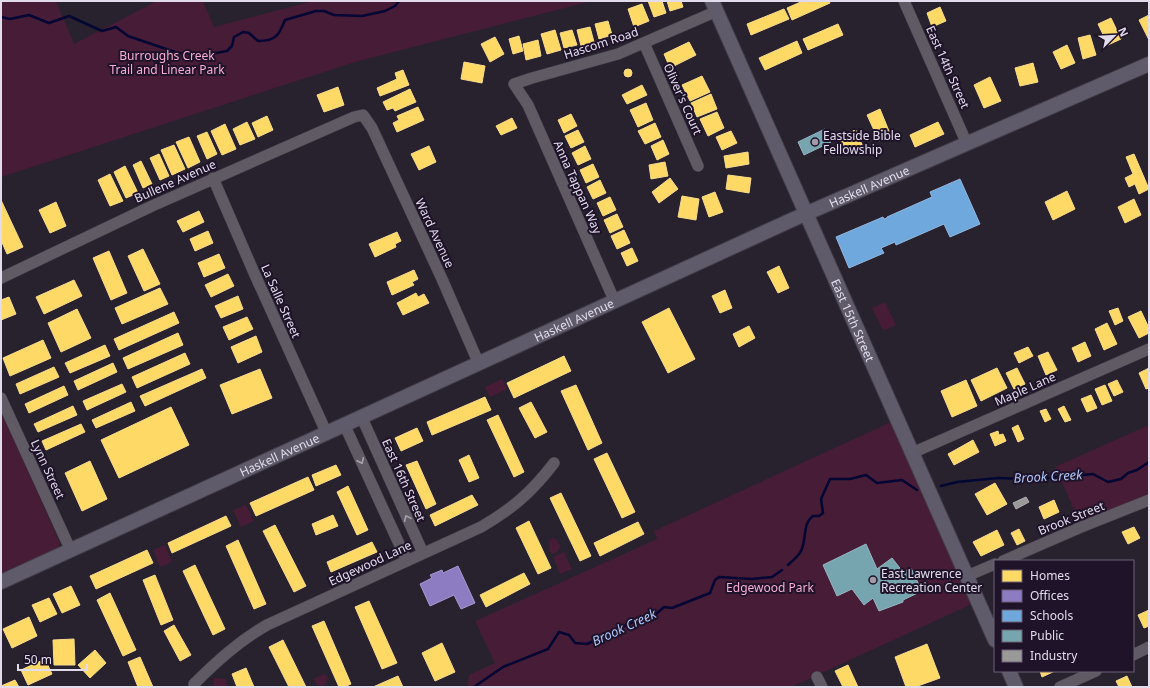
<svg xmlns="http://www.w3.org/2000/svg" width="1150" height="688" font-family="'Noto Sans',sans-serif">
  <style>
    .green { fill: #461c36 }
    .homes { fill: #ffd966; stroke: #f6da8e }
    .offices { fill: #8e7cc3; stroke: #a798cf }
    .schools { fill: #6fa8dc; stroke: #92b7e0 }
    .public { fill: #76a5af; stroke: #96b5c1 }
    .industry { fill: #999; stroke: #afadb2 }
    .lines { fill: none; stroke-linecap: round; stroke-linejoin: round }
    .stream { stroke: #040633; stroke-width: 2.5 }
    .minor-casing { stroke: #433d49; stroke-width: 12 }
    .major-casing { stroke: #433d49; stroke-width: 16 }
    .minor { stroke: #5f5a64; stroke-width: 11 }
    .major { stroke: #5f5b6a; stroke-width: 14 }
    .oneway { stroke: #a7a1ae }
    .poi-dot { fill: #a19aa9; stroke: #1e1329; stroke-width: 1.5 }
    .labels { text-anchor: middle; dominant-baseline: central; stroke-width: 4; stroke-linejoin: round; paint-order: stroke }
    .street-label { font-size: 12px; fill: #e2dbeb; stroke: #1e1329 }
    .park-label { font-size: 12px; fill: #f9add5; stroke: #1e1329 }
    .poi-label { font-size: 12px; fill: #e2dbeb; stroke: #1e1329; text-anchor: start }
    .water-label { font-size: 13px; font-style: italic; fill: #adc5f7; stroke: #1e1329 }
  </style>
  <rect width="100%" height="100%" fill="#28222e"/>
  <path class="green" d="M1,1h55l18,43 83,-43h46l11,26 99,-26h279l-237,61 -354,115z
    M885,302l11,23 -11,5 -3,-2 -10,-20z
    M502,379l5,10 -17,8 -5,-10z
    M1,411l59,132 -1,5 -58,27z
    M891,422l81,182 -181,83h-324l2,-12 26,-12 -20,-42 182,-82 -3,-8z
    M1149,425v70l-69,28 -25,-56z
    M246,505l8,16 -13,6 -8,-17z
    M553,538l4,2 4,7 -4,5 -5,2 -2,-2 -1,-8 1,-4z
    M165,545l7,17 -12,5 -7,-17z
    M564,552l8,17 -12,5 -7,-17z
    M324,674l4,3 -2,7 -3,2 -6,-1 -3,-6 1,-1z
    M214,678l12,1 1,8h-13z"/>
  <path class="homes" d="M648,1h14l4,12 -12,4z
    M667,1h14l2,6 -13,4z
    M803,1h26l1,2 -38,17 -5,-12z
    M642,4l7,17 -15,6 -6,-18z
    M940,7l6,14 -14,6 -5,-14z
    M784,9l5,10 -38,16 -4,-11z
    M1149,15v25l-10,-20z
    M1111,18l10,21 -13,6 -10,-21z
    M608,21l4,14 -13,4 -4,-15z
    M838,24l5,11 -35,15 -5,-11z
    M590,27l4,15 -13,4 -4,-16z
    M555,30l6,20 -14,4 -6,-20z
    M572,30l5,15 -13,3 -4,-15z
    M1090,35l6,20 -13,4 -5,-21z
    M519,36l4,15 -10,3 -4,-15z
    M495,37l9,17 -14,8 -9,-18z
    M538,40l3,16 -15,4 -3,-16z
    M797,41l5,12 -37,17 -6,-12z
    M689,42l7,13 -26,13 -6,-14z
    M1067,45l8,18 -14,6 -8,-17z
    M464,62l21,4 -3,17 -21,-4z
    M1033,63l5,19 -18,4 -5,-18z
    M624 73a4 4 0 1 1 8 0a4 4 0 1 1-8 0Z
    M403,70l6,15 -29,11 -3,-8 20,-9 -2,-6z
    M702,76l8,16 -20,9 -8,-16z
    M990,77l11,24 -17,7 -10,-23z
    M642,85l5,10 -20,9 -5,-9z
    M338,87l6,18 -20,7 -7,-17z
    M410,89l6,13 -21,9 -2,-3 -6,2 -4,-8z
    M711,94l6,15 -20,8 -6,-14z
    M646,103l7,17 -15,7 -8,-17z
    M418,107l6,13 -27,12 -4,-9 6,-3 -2,-4z
    M880,109l11,27 -12,5 -12,-26z
    M717,112l7,16 -16,8 -8,-17z
    M571,114l6,12 -13,7 -6,-13z
    M267,116l6,14 -15,7 -6,-14z
    M512,118l5,10 -16,7 -5,-9z
    M247,122l8,17 -15,6 -7,-16z
    M938,122l6,12 -29,13 -5,-12z
    M655,123l6,14 -16,7 -7,-13z
    M225,124l11,25 -14,6 -11,-24z
    M578,130l6,12 -13,6 -6,-12z
    M856,130l7,17 -18,6 -6,-17z
    M731,131l6,12 -15,7 -6,-13z
    M207,132l10,22 -10,5 -10,-23z
    M189,137l11,25 -12,6 -12,-26z
    M663,140l6,14 -12,6 -6,-14z
    M174,145l11,24 -13,6 -11,-25z
    M429,146l7,16 -17,8 -8,-16z
    M585,146l6,13 -13,6 -6,-12z
    M748,152l1,12 -23,4 -2,-12z
    M159,154l10,22 -9,4 -10,-22z
    M1134,154l15,35 -10,5 -4,-10 -6,3 -4,-9 8,-4 -7,-17z
    M141,161l11,23 -9,4 -10,-23z
    M665,162l3,14 -17,3 -2,-14z
    M593,164l6,13 -13,6 -6,-13z
    M125,166l13,27 -12,5 -12,-26z
    M110,174l13,27 -13,5 -12,-26z
    M728,175l23,3 -2,15 -23,-4z
    M670,178l8,11 -19,14 -7,-11z
    M600,180l6,13 -13,6 -6,-12z
    M1067,191l8,18 -22,11 -8,-18z
    M715,192l8,20 -14,5 -7,-20z
    M682,196l17,3 -3,21 -18,-3z
    M610,197l6,13 -13,6 -6,-13z
    M1134,199l7,16 -16,8 -7,-16z
    M1,200l22,47 -16,7 -6,-14z
    M56,202l10,24 -16,7 -11,-23z
    M199,211l5,11 -21,10 -6,-11z
    M617,214l6,13 -13,6 -6,-13z
    M624,230l6,13 -13,6 -6,-13z
    M208,231l5,12 -18,8 -5,-12z
    M397,232l4,9 -6,3 1,3 -21,10 -6,-13z
    M632,248l6,13 -11,5 -6,-13z
    M143,249l17,35 -16,7 -16,-35z
    M109,251l18,42 -16,7 -18,-42z
    M219,254l6,14 -21,9 -6,-14z
    M779,266l10,22 -11,5 -11,-21z
    M414,270l4,9 -6,3 2,3 -22,10 -5,-13z
    M228,274l6,12 -23,11 -6,-12z
    M74,280l8,16 -38,18 -8,-17z
    M160,288l8,16 -46,20 -7,-16z
    M725,290l7,18 -12,5 -8,-17z
    M416,293l2,4 6,-3 5,9 -26,12 -6,-12z
    M238,296l5,13 -22,9 -6,-12z
    M9,297l7,17 -15,6v-20z
    M669,308l26,51 -27,14 -26,-51z
    M1118,308l5,13 -8,4 -6,-14z
    M77,309l14,29 -30,14 -13,-29z
    M1141,311l8,17v5l-10,5 -11,-21z
    M174,312l5,11 -60,27 -5,-11z
    M247,317l6,12 -24,11 -6,-13z
    M1107,323l10,21 -13,6 -9,-21z
    M749,326l6,12 -16,9 -6,-13z
    M178,333l5,12 -55,24 -5,-11z
    M256,336l6,16 -24,11 -7,-16z
    M43,340l8,18 -41,18 -7,-18z
    M1085,342l6,14 -13,6 -6,-14z
    M105,345l5,11 -40,17 -5,-10z
    M1028,347l5,9 -14,7 -5,-10z
    M1048,352l9,18 -11,5 -8,-19z
    M185,353l5,11 -53,24 -5,-11z
    M564,356l7,15 -57,27 -7,-15z
    M113,363l4,9 -39,18 -4,-9z
    M54,367l5,10 -39,17 -4,-10z
    M997,368l10,20 -26,13 -10,-21z
    M1017,368l8,16 -11,5 -8,-16z
    M1149,368v20l-3,1 -7,-16z
    M202,369l4,9 -61,28 -5,-10z
    M260,369l12,29 -40,16 -12,-29z
    M966,380l11,26 -25,11 -11,-26z
    M1117,380l6,12 -9,4 -6,-12z
    M122,384l4,8 -39,18 -4,-9z
    M576,385l26,58 -14,7 -27,-59z
    M1105,385l7,16 -10,4 -7,-16z
    M64,386l4,9 -39,18 -4,-9z
    M1091,395l6,13 -10,4 -6,-13z
    M485,397l6,13 -59,25 -5,-13z
    M131,402l4,9 -39,17 -4,-8z
    M531,402l16,30 -12,6 -16,-30z
    M73,406l4,9 -39,17 -4,-8z
    M1064,406l7,14 -6,2 -7,-13z
    M171,407l18,38 -70,33 -18,-38z
    M1046,409l5,10 -6,3 -5,-11z
    M498,415l26,57 -10,5 -27,-57z
    M81,424l4,8 -39,18 -4,-9z
    M1018,425l6,14 -6,3 -6,-14z
    M417,428l6,13 -22,10 -6,-13z
    M998,431l1,4 4,-1 3,7 -11,5 -5,-12z
    M973,440l6,12 -25,13 -6,-11z
    M607,453l28,59 -13,6 -28,-59z
    M469,455l10,23 -10,4 -10,-22z
    M90,461l17,38 -25,12 -17,-38z
    M417,461l19,43 -10,5 -20,-44z
    M336,465l5,10 -25,11 -4,-11z
    M308,477l6,13 -58,26 -6,-13z
    M995,483l12,21 -20,11 -12,-21z
    M348,486l20,44 -11,5 -20,-43z
    M561,493l30,63 -11,5 -30,-63z
    M472,495l6,10 -43,21 -5,-11z
    M1054,500l5,12 -15,7 -5,-12z
    M333,515l5,11 -22,9 -4,-11z
    M226,516l5,10 -59,27 -4,-10z
    M529,521l22,47 -13,6 -22,-46z
    M638,522l6,12 -44,22 -6,-13z
    M275,525l31,61 -12,6 -31,-61z
    M1134,527l6,11 -12,6 -6,-12z
    M1019,529l6,12 -8,4 -6,-12z
    M997,530l7,15 -23,11 -8,-14z
    M238,540l28,64 -12,5 -28,-63z
    M372,542l5,10 -46,20 -4,-10z
    M147,550l6,13 -57,26 -6,-13z
    M195,565l30,64 -12,6 -30,-64z
    M524,573l6,11 -44,23 -6,-12z
    M155,575l18,45 -12,5 -18,-45z
    M71,586l9,19 -18,8 -9,-19z
    M110,593l26,57 -13,6 -26,-56z
    M49,598l8,16 -17,8 -8,-17z
    M369,601l28,62 -15,6 -27,-62z
    M1149,610v16l-5,2 -6,-13z
    M29,617l8,19 -25,12 -9,-19z
    M324,621l27,63 -7,3h-5l-27,-61z
    M174,625l17,30 -11,6 -16,-30z
    M74,639l1,26h-21l-1,-25z
    M283,640l23,47h-17l-20,-40z
    M442,643l13,29 -20,9 -13,-28z
    M927,644l13,34 -25,9h-9l-11,-30z
    M95,650l11,13 -16,15 -12,-13z
    M140,657l13,30h-15l-10,-25z
    M45,659l7,15 -24,11 -7,-15z
    M848,665l10,22h-15l-8,-16z
    M246,668l8,19h-17l-5,-13z
    M1040,671h15l-13,6z
    M398,676l5,11h-30z
    M1127,676l5,11h-13l-3,-6z
    M15,680l4,7h-18v-1z"/>
  <path class="offices" d="M458,566l17,37 -14,6 -7,-14 -24,11 -10,-22 12,-6 -2,-3 12,-5 1,3z"/>
  <path class="schools" d="M960,179l20,45 -30,13 -6,-13 -48,21 -1,-3 -14,6 3,5 -35,15 -13,-31 47,-20 1,2 3,-1v-1l45,-20 -2,-5z"/>
  <path class="public" d="M825,129l6,13 -27,13 -6,-13z
    M866,544l11,25 15,-11 11,14 8,-4 11,23 -19,9v2l-24,9 -6,-13 -9,7 -12,-16 -15,7 -14,-31z"/>
  <path class="industry" d="M1026,497l3,5 -13,7 -3,-6z"/>
  <g class="lines">
    <path class="stream" d="M1,17l9,2 19,-4 20,8 20,-7 33,15 14,-4 12,9 50,17 27,2 22,-4 5,-5 2,-9 9,-5 6,1 9,8c18,0 21,-6 27,-21l31,-9h8l10,4 28,1 23,-5 10,-5 4,-5
      M941,486l16,-4 41,-4 23,1 27,-1 45,-4 15,8 13,-3 7,-6 9,-3 12,-8
      M788,565c4,-4 10,-8 13,-14 6,-12 1,-27 12,-35h6l4,-3 -2,-14 9,-20h20l16,-4 11,8 25,-3 15,10
      M474,687l29,-20 45,-18 11,-17 10,3 6,8 12,1 52,-25 16,-4 9,-8 8,1 38,-15 5,-13 4,-3 33,2 20,-2 10,-7"/>
    <defs>
      <path id="minor" d="M904,1l63,143
        M644,43l54,123
        M213,178l42,97 72,159
        M1,278l151,-72 202,-89 9,-2 9,13 70,151 37,85
        M615,302l-87,-197 -14,-21 18,-6 86,-24 99,-43
        M1,398l70,153
        M362,418l61,135
        M345,426l62,135
        M912,453l237,-104
        M1003,561l76,-33 70,-28
        M967,576l28,-12
        M1133,655l16,-8
        M817,677l5,10
        M194,684c23,-23 45,-43 73,-59l214,-98c31,-18 51,-35 73,-64
        M1060,687l36,-16"/>
      <g id="major">
        <path id="s1" d="M712,1l283,639"/>
        <path id="s2" d="M1,582l795,-364 353,-154"/>
        <path d="M1009,671l7,16"/>
      </g>
    </defs>
    <use href="#minor" class="minor-casing"/>
    <use href="#major" class="major-casing"/>
    <use href="#minor" class="minor"/>
    <use href="#major" class="major"/>
  </g>
  <defs><path id="oneway-chevron" d="M-2-3.5L2.5 0L-2 3.5" fill="none" stroke-width="1.6" stroke-linecap="round" stroke-linejoin="round"/></defs>
  <g class="oneway">
    <use href="#oneway-chevron" transform="translate(361 461) rotate(65)"/>
    <use href="#oneway-chevron" transform="translate(407 518) rotate(-114)"/>
  </g>
  <g class="poi-dot">
    <circle cx="815" cy="142" r="4"/>
    <circle cx="873" cy="580" r="4"/>
  </g>
  <g class="labels">
    <g class="street-label">
      <text transform="translate(601 43) rotate(-18)">Hascom Road</text>
      <text transform="translate(948 67) rotate(66)">East 14th Street</text>
      <text transform="translate(683 99) rotate(66)">Oliver's Court</text>
      <text transform="translate(175 181) rotate(-24)">Bullene Avenue</text>
      <text transform="translate(578 187) rotate(66)">Anna Tappan Way</text>
      <text stroke="none"><textPath href="#s2" startOffset="954">Haskell Avenue</textPath></text>
      <text transform="translate(435 233) rotate(65)">Ward Avenue</text>
      <text transform="translate(281 301) rotate(66)">La Salle Street</text>
      <text stroke="none"><textPath href="#s2" startOffset="630">Haskell Avenue</textPath></text>
      <text stroke="none"><textPath href="#s1" startOffset="349">East 15th Street</textPath></text>
      <text transform="translate(1025 389) rotate(-24)">Maple Lane</text>
      <text stroke="none"><textPath href="#s2" startOffset="306">Haskell Avenue</textPath></text>
      <text transform="translate(48 469) rotate(65)">Lynn Street</text>
      <text transform="translate(404 480) rotate(66)">East 16th Street</text>
      <text transform="translate(1071 518) rotate(-22)">Brook Street</text>
      <text transform="translate(370 563) rotate(-25)">Edgewood Lane</text>
    </g>
    <g class="park-label">
      <text x="167" y="55">Burroughs Creek<tspan x="167" dy="14">Trail and Linear Park</tspan></text>
      <text x="770" y="587">Edgewood Park</text>
    </g>
    <g class="poi-label">
      <text x="823" y="135">Eastside Bible<tspan x="823" dy="14">Fellowship</tspan></text>
      <text x="881" y="573">East Lawrence<tspan x="881" dy="14">Recreation Center</tspan></text>
    </g>
    <g class="water-label">
      <text transform="translate(1048 476) rotate(-3)">Brook Creek</text>
      <text transform="translate(624 627) rotate(-25)">Brook Creek</text>
    </g>
  </g>
  <rect width="1150" height="688" fill="none" stroke="#e2dbeb" stroke-width="4"/>
  <rect x="994" y="560" width="140" height="112" fill="#1e1329" stroke="#6c6377"/>
  <rect x="1002" y="570" width="20" height="12" fill="#ffd966" stroke="#6c6377"/>
  <text x="1030" y="580" font-size="12" fill="#e2dbeb">Homes</text>
  <rect x="1002" y="590" width="20" height="12" fill="#8e7cc3" stroke="#6c6377"/>
  <text x="1030" y="600" font-size="12" fill="#e2dbeb">Offices</text>
  <rect x="1002" y="610" width="20" height="12" fill="#6fa8dc" stroke="#6c6377"/>
  <text x="1030" y="620" font-size="12" fill="#e2dbeb">Schools</text>
  <rect x="1002" y="630" width="20" height="12" fill="#76a5af" stroke="#6c6377"/>
  <text x="1030" y="640" font-size="12" fill="#e2dbeb">Public</text>
  <rect x="1002" y="650" width="20" height="12" fill="#999999" stroke="#6c6377"/>
  <text x="1030" y="660" font-size="12" fill="#e2dbeb">Industry</text>
  <g transform="translate(1114 36) rotate(66)" stroke="#1e1329" stroke-width="3" paint-order="stroke">
  <path d="M0-3L7 15L0 10L-7 15Z" fill="#e2dbeb"/>
  <text y="-6" font-size="11" font-weight="bold" text-anchor="middle" fill="#e2dbeb">N</text>
  </g>
  <path d="M18 664v6h69v-6" fill="none" stroke="#e2dbeb" stroke-width="2"/>
  <text x="24" y="664" font-size="12" fill="#e2dbeb" stroke="#1e1329" stroke-width="3" paint-order="stroke">50 m</text>
</svg>
